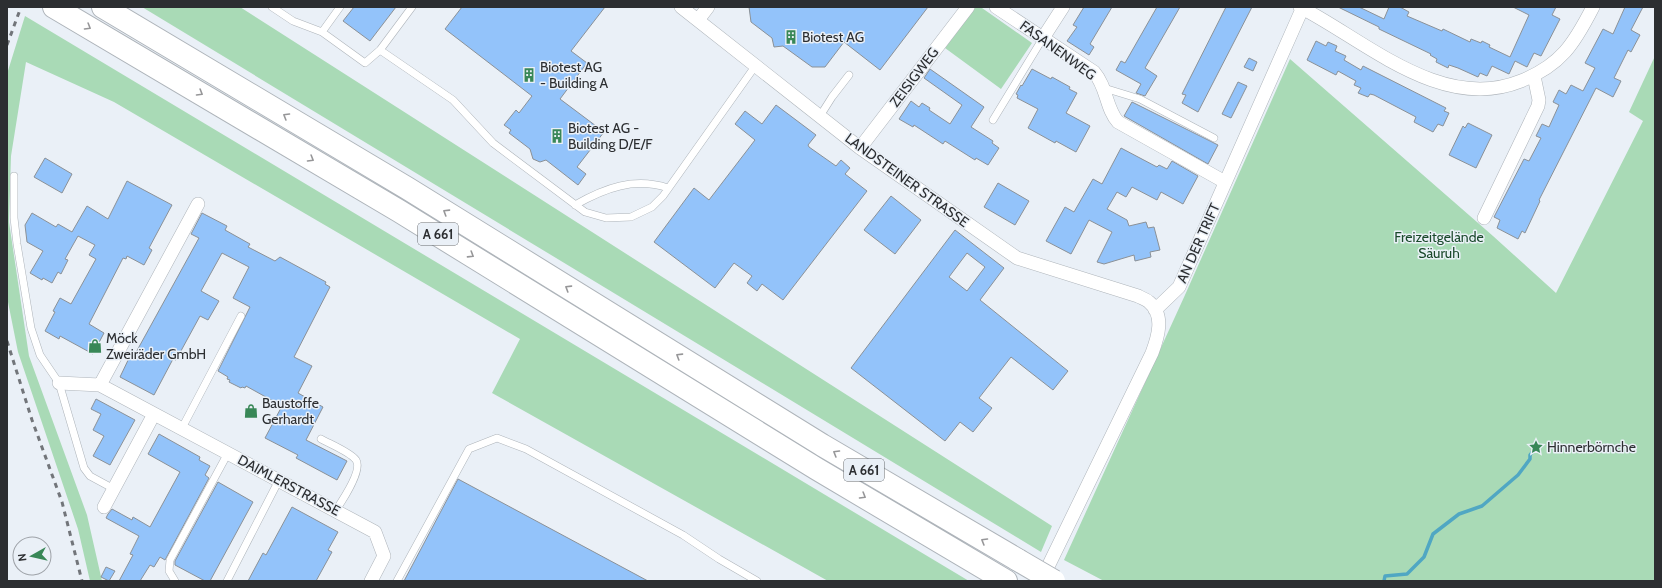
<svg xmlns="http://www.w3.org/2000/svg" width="1662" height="588" font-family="Cabin,sans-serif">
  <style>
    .green { fill: #a9dab6 }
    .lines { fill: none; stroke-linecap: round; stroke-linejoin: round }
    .stream { stroke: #50a7c3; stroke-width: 3.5 }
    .building { fill: #93c3fa; stroke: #8b9197; fill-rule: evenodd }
    .lane-casing { stroke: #aeb4ba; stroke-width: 8 }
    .street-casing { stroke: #aeb4ba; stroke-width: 14 }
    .highway-casing { stroke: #aeb4ba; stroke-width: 24 }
    .lane { stroke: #fff; stroke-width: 7 }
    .street { stroke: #fff; stroke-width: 13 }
    .highway { stroke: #fff; stroke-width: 22 }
    .rail { stroke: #72757a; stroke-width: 3; stroke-dasharray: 5 5; stroke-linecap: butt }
    .highway-bridge-casing { stroke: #aeb4ba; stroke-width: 24; stroke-linecap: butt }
    .highway-bridge { stroke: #fff; stroke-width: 22 }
    .oneway { stroke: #969698 }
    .labels { text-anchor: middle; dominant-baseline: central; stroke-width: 3; stroke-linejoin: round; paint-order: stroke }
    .shield { fill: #eaf0f7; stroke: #65686c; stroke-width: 1 }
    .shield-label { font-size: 13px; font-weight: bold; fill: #2c2e31 }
    .poi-label { font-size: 14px; fill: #2c2e31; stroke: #eaf0f7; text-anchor: start }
    .street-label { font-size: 14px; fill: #2c2e31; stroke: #eaf0f7 }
    .park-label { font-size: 14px; fill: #1a492b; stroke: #eaf0f7 }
  </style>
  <rect width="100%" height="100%" fill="#eaf0f7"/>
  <path class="green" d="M142,7h98l812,519 -11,26z
    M975,8h7l50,35 -31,46 -56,-41z
    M25,16l944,565h-141l-336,-188 28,-54 -406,-237 -88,-40 -15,94 -2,66 20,134 58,159 15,66h-12l-12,-52 -60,-177 -11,-55v-223z
    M1655,56v525h-551l-40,-21 121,-265 105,-236 203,177 63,57 87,-172 -14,-9z"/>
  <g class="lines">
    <path class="stream" d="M1384,581l1,-5 22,-2 17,-17 9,-23 26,-20 23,-8 36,-31 12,-16v-4l6,-8"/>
  </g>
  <path class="building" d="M354,7h42l-26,34 -27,-20z
    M462,7h143l-34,44 16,12 -27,36 44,33 -27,35 9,7 -8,11 -32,-25 -6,2 -7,-3 -3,-10 -21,-16 2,-3 -7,-5 12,-15 3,3 13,-17 -87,-67z
    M749,7h179l-48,63 -36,-28 -19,25h-13l-29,-21 -9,1 -2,-9 -21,-16z
    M1084,7h28l-22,37 4,3 -5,8 -22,-14 10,-14 -4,-2z
    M1157,7h23l-35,61 12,8 -12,20 -9,-3 5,-9 -25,-14 5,-9 4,2z
    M1226,7h26l-54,105 -16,-9 4,-8 -4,-1z
    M1338,7h21l25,12 5,-12h11l9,5 -2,4 35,15 1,-2 27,13 1,-3 10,4 1,-2 8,4 -1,2 21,10 19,-42 -16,-8h43l-4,8 8,4 -19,37 -7,-3 -7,14 -12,-6 -6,13 -17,-8 -5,10 -7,-3 -2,4 -20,-9 -9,-3 -1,3 -12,-6 1,-3 -7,-4 1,-1 -52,-25v-2z
    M1625,7h18l-12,23 9,5 -9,17 -3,-2 -14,28 7,3 -8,16 -17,-9 -57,112 1,1 -15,32 -3,-2 -4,8 -21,-11 3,-8 -6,-3 30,-58 5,2 12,-23 -5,-2 6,-12 7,3 10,-22 -6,-3 6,-12 7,4 5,-9 12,6 12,-23 -10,-5 18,-34 10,5z
    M1316,41l10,5 2,-4 9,4 -2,5 11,5 -2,4 17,10 2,-4 83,42 -2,3 5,2 -6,13 -5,-2 -5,8 -19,-10 2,-5 -42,-22 -4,-1 -2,3 -10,-4 3,-5 -7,-3 2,-4 -18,-10 -2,4 -29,-15z
    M1249,58l8,4 -4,9 -9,-4z
    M930,69l54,38 -13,20 22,14 -1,2 7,5 -11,17 -12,-7 -1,2 -30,-19 -2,3 -29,-19 -1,2 -14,-8 12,-18 8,6 3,-4 8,5 -1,2 21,14 12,-19 -38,-27z
    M1032,69l19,10 1,-2 18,10 -1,2 8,4 -11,20 24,13 -14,26 -20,-11 -1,2 -27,-15 10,-19 -21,-11 1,-3 -2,-1 5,-9 1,1z
    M1238,82l9,4 -16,32 -9,-4z
    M1132,102l86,43 -10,19 -84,-48z
    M776,105l40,30 -8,10 1,2 27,19 5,-6 9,8 -5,6 22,17 -84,109 -21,-16 -5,7 -10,-8 5,-7 -18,-13 -19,25 -61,-46 40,-54 15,12 46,-60 -20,-16 10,-13 17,13z
    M1468,123l24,12 -16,33 -27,-13 14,-29 2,2z
    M1121,148l36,19 2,-2 8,4 5,-8 26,15 -15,28 -22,-12 -4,8 -25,-13 -6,10 -9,-5 -10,17 20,11 2,6 17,-4 2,6 6,-1 6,23 -10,2 1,5 -16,4 -1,-6 -30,9 -7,-2 15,-30 -23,-12 -18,34 -25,-13 19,-34 9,5 19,-33 9,5z
    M45,158l27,16 -10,19 -28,-16z
    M127,181l45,24 -23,43 3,2 -8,15 -17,-9 -1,3 -3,-1 -34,66 15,9 -11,21 -33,-18 -1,3 -14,-8 10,-19 -2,-1 7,-13 11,6 25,-45 -7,-4 6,-10 -17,-9 -13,23 3,1 -7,14 -3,-2 -6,11 -9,-5 -1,2 -12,-7 13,-22 -16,-9 -2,-17 7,-12 24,14 2,-3 14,8 15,-26 21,13z
    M998,183l31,18 -14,24 -31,-18z
    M891,196l30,24 -26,34 -31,-24z
    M202,213l25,13 -2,4 25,14 -2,3 27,14 5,-4 46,25 -1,2 5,3 -36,70 18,9 -14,27 25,14 -17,33 41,21 -10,19 -41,-22 2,-3 -33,-17 17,-32 -36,-20 -1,2 -3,-1 -1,1 -12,-6 1,-2 -3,-1 1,-2 -10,-6 32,-64 -17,-9 16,-31 -27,-14 -21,38 18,10 -11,19 -8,-4 -24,44 -3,-1 -19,36 -34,-18 11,-23 3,2 65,-118 -8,-4z
    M955,230l49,38 -24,32 88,71 -15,19 -42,-33 -32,41 13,10 -19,24 -13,-10 -15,19 -94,-73zM967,253l18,14 -18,24 -18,-14z
    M96,399l39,21 -25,45 -17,-9 11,-20 -11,-6 8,-16 -10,-5z
    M159,434l41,23 -1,3 11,6 -5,9 4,3 -44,82 -5,-3 -6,10 -4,-2 -10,16h-21l14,-26 -3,-1 9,-18 -33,-18 2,-4 4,-5 20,11 1,-3 17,10 30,-55 -32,-18z
    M458,479l190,102h-244z
    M218,482l35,20 -43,79h-5l-30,-16v-4z
    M292,507l46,25 -10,18 4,2 -16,29h-68l15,-28 3,2z
    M106,567l9,4 -6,10 -8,-4z"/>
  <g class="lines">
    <defs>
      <path id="lane" d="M272,7l21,14 29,11
        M340,7l-18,25 43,31 15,-13 32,-43
        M380,50l73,50 40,43 92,69 21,6 25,-1 21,-10 11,-11 93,-131
        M1104,88l36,11 74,39
        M820,116l12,-19 17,-22
        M993,120l50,-82
        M14,176v42l3,26 14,84 9,27 19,28 25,85 6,8 24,13
        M575,205c30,-17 59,-28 93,-17
        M182,428l59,-112
        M321,439c9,5 29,13 35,21 7,10 -14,41 -20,50
        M175,581l-6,-10 1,-11 58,-107
        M227,581l52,-101
        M397,581l72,-132 28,-11 29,11 157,86 36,24 38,22"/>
      <path id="street" d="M681,7l179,141 157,110 121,38c3,2 8,3 11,6 16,13 9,35 3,51l-111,228
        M996,7l98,65c13,15 12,37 24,50l107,60
        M1300,7c66,34 142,106 221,74 40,-16 53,-37 72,-74
        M698,20l10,-13
        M1043,38l20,-31
        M860,148l108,-141
        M1484,218l54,-112 1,-6 -5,-24
        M1155,310l24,-23 124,-280
        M59,383l41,2 275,147 9,24 -13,25
        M100,385l98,-181
        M104,507l50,-93"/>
      <path id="highway" d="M54,7l345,204 418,258 189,112
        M103,7l304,181 415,257 196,115"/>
    </defs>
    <use href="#lane" class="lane-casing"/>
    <use href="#street" class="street-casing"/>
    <use href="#highway" class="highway-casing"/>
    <use href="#lane" class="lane"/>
    <use href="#street" class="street"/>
    <use href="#highway" class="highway"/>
    <path class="rail" d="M7,45l14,-38
      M7,341l25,79 30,82 20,79"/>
    <defs>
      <path id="highway-bridge" d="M1018,560l36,21"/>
    </defs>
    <use href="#highway-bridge" class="highway-bridge-casing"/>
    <use href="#highway-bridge" class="highway-bridge"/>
  </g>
  <defs><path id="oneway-chevron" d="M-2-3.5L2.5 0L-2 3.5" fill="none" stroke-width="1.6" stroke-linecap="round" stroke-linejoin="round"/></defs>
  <g class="oneway">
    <use href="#oneway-chevron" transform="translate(88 27) rotate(31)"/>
    <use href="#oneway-chevron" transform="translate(200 93) rotate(31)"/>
    <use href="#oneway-chevron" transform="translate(286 116) rotate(-149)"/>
    <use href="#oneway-chevron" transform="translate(311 159) rotate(31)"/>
    <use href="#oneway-chevron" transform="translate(446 212) rotate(-148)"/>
    <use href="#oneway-chevron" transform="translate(471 255) rotate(32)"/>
    <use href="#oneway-chevron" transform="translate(568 288) rotate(-148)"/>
    <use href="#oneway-chevron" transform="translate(679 356) rotate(-148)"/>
    <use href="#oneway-chevron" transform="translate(836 453) rotate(-149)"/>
    <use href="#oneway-chevron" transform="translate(863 496) rotate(31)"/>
    <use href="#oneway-chevron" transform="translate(984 541) rotate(-149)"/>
  </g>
  <defs>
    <symbol id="building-bare" viewBox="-9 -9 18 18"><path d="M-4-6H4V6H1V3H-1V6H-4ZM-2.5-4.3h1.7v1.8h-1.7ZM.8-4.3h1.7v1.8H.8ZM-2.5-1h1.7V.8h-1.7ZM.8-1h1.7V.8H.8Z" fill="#388757" stroke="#eaf0f7" stroke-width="2.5" paint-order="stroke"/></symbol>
    <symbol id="shop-bare" viewBox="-9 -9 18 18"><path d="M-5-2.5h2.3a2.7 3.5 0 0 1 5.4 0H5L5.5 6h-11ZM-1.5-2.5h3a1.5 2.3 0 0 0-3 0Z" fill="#388757" stroke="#eaf0f7" stroke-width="2.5" paint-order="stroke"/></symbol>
    <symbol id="sight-bare" viewBox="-9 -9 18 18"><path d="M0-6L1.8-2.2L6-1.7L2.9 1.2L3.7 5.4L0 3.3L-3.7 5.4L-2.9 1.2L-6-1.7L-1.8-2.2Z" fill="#388757" stroke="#eaf0f7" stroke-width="2.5" paint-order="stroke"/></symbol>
  </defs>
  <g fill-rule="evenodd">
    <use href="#building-bare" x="781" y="27" width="20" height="20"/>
    <use href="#building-bare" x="519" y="65" width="20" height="20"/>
    <use href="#building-bare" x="547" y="126" width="20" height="20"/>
    <use href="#shop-bare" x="85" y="336" width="20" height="20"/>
    <use href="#shop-bare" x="241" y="401" width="20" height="20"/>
    <use href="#sight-bare" x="1526" y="437" width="20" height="20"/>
  </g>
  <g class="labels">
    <g class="shield">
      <rect x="418" y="223" width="40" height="22" rx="3"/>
      <rect x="844" y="459" width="40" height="22" rx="3"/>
    </g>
    <g class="shield-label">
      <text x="438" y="234">A 661</text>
      <text x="864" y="470">A 661</text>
    </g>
    <g class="poi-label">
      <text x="802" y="37">Biotest AG</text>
      <text x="540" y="67">Biotest AG<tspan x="540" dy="16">- Building A</tspan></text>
      <text x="568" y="128">Biotest AG -<tspan x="568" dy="16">Building D/E/F</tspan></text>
      <text x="106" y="338">Möck<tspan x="106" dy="16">Zweiräder GmbH</tspan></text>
      <text x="262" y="403">Baustoffe<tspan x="262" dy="16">Gerhardt</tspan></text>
      <text x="1547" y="447">Hinnerbörnche</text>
    </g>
    <g class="street-label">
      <text transform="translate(1058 50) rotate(36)">FASANENWEG</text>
      <text transform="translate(914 77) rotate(-53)">ZEISIGWEG</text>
      <text transform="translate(907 180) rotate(36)">LANDSTEINER STRASSE</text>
      <text transform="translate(1198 243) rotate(-66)">AN DER TRIFT</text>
      <text transform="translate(289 485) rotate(28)">DAIMLERSTRASSE</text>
    </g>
    <g class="park-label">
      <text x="1439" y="237">Freizeitgelände<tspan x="1439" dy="16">Säuruh</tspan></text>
    </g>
  </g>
  <rect width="1662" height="588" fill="none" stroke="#2c2e31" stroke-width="16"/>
  <g transform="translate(32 556) rotate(262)"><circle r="19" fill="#eaf0f7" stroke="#9ea2a8"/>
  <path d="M0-3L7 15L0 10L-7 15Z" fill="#388757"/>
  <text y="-6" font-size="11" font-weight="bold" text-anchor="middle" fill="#2c2e31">N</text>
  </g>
</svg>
